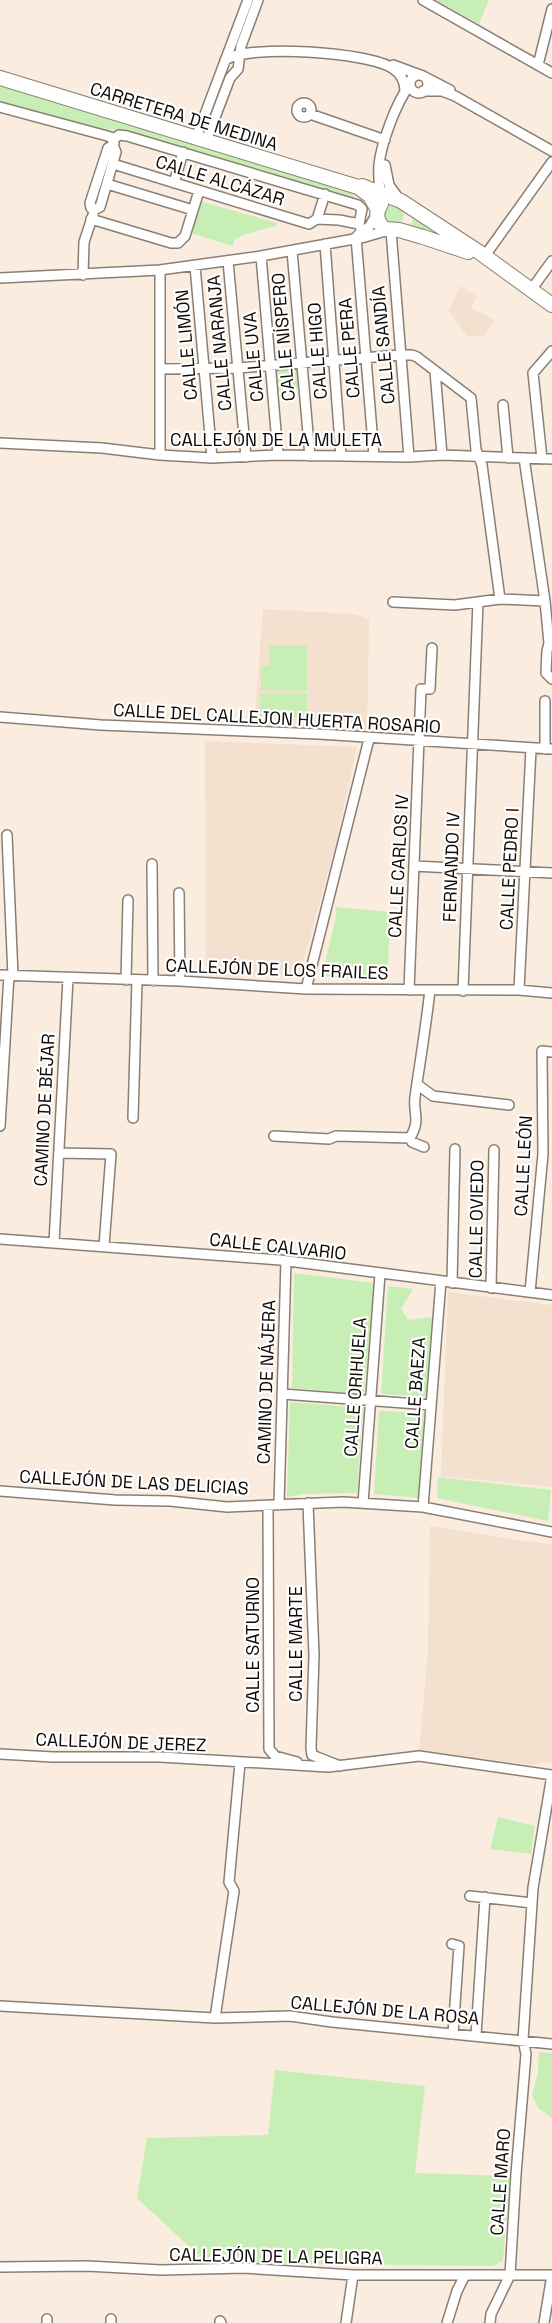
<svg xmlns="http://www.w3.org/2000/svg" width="552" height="2323" font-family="'Space Grotesk',sans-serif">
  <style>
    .built { fill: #f4e0ce }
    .green { fill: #c7efb5 }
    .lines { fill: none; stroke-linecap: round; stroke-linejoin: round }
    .street-casing { stroke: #8b7f74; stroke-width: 12 }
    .secondary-casing { stroke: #8b7f74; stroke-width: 16 }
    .street { stroke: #fff; stroke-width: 9 }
    .secondary { stroke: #fff; stroke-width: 14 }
    .labels { text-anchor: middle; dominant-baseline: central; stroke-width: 4.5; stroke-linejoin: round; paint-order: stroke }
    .street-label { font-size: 18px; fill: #0f0a07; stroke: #fff }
  </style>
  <rect width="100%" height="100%" fill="#faecdf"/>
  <path class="built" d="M460,286l17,10 -6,12 24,12 -11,16h-17l-18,-25z
    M263,609l92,5 14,5 -2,114 -113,-6z
    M205,741l152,6 -21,96 -37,135 -93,-2z
    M448,1292l104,13v182l-111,-11z
    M430,1526l122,19v216l-20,4 -113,-15 9,-98z"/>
  <path class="green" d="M436,0h53l-10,24z
    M0,82l349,109 10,10 -188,-58 -60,-14 -3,3 -108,-29z
    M199,201l78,22 -1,3 -30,8 -12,6 -1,6 -43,-13z
    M384 215a10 10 0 1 1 20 0a10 10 0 1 1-20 0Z
    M413,217l33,21 -35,-11z
    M298,368l2,21 -23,2 -2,-21z
    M269,645h38v46l-46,-1v-24h8z
    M260,693l47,1v23l-47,-1z
    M335,907l55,5 -2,58h-6l-2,9 -58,-3 15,-64z
    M294,1273l80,10 -10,111 -72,-6z
    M388,1286l25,3 -12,20 7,11 25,-3 -7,80 -45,-3z
    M290,1402l73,6 -6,85 -53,1 -17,3z
    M379,1411l45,2 -5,85 -45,-4z
    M438,1477l113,13 -3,31 -111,-23z
    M498,1817l37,9 -4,28 -41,-5z
    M539,2052l13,1v65l-14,-10 -6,-13 6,-23z
    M275,2070l150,16 -10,87 95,3 -7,85 -10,5 -286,-3 -70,-65 10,-60 121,-3z"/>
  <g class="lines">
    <defs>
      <path id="street" d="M423,0l129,73
        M225,60c23,-16 143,-8 167,8 8,5 13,13 13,23
        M393,65l27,10
        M538,65l14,-56
        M410 84a9 9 0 1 1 18 0a9 9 0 1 1-18 0Z
        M423,76l27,14
        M423,91h19l13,5 97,55
        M297 110a7 7 0 1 1 14 0a7 7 0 1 1-14 0Z
        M0,107l111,30 3,6
        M310,114l75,26
        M196,138l52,-138
        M114,139l5,-4 8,1 231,69 4,4 -3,15 3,8
        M206,141l24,-63 8,-9 3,-23 17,-46
        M113,145l3,7 -16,55 -6,3 -3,-2 -1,-5 18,-55z
        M113,164l196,60 8,-5 8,-25
        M385,165l4,20 10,14
        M174,183l9,-31
        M107,184l86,26
        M380,198c0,-11 -2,-22 -1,-33 2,-21 17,-62 30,-79
        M91,219l80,24h7l7,-7 14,-45
        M317,219l22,1 20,4
        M391,231l18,226
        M358,235l11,-8 8,-13
        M356,237l18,219
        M325,244l16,212
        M292,251l18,205
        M261,256l17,199
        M484,257l68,-95
        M228,261l18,196
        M195,266l17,192
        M160,270v185
        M83,275l1,-33 9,-27
        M0,278l160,-8 101,-14 104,-19 24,-7
        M531,290l21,-29
        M160,369l78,-1 162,-13h12l5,2 54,41 5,52 6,15 18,134
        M435,371l7,84
        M503,405l5,53
        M0,443l102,5 58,7 52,3 66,-3 131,2 33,-2 110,4
        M524,458l21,143 4,42 -2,8 -1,22 6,6
        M542,459l-9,-86 19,-22
        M393,602l62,3 45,-6 45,2
        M545,701v48
        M0,717l101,8 218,9 233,15
        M7,835l6,141
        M152,864l1,117
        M414,866l138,7
        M179,893l1,88
        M0,975l180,6 126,8 213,1 33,3
        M126,980l2,-80
        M306,989l63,-250
        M409,990l12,-301h9l2,-41
        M519,990l12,-241
        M463,991l15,-389
        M418,1085l15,11 76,9
        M133,1118l4,-138
        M0,1126l9,-151
        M274,1136l55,3 7,-3 74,2c11,-19 3,-23 5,-41 5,-35 11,-71 15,-107
        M410,1138l2,4 12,5
        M59,1153l52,1 -7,92
        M0,1239l280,21 272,35
        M54,1243l14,-265
        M452,1283l3,-134
        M491,1288l3,-138
        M530,1292l13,-138 -1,-103 10,1
        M282,1394l149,11
        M0,1491l115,9 55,1 57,6 116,-5 80,5 129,25
        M308,1503l6,152 -3,93 1,7 28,11
        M363,1503l17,-229
        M279,1504l7,-243
        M268,1505l1,244 6,7 22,6
        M423,1507l18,-226
        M0,1754l53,3h108l167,10 91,-11 133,19
        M470,1896l62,7
        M452,1944l7,2 -6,88
        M0,2006l215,12 75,-2 42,6 220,22
        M215,2018l19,-127 -5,-9 11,-119
        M476,2035l9,-138
        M0,2267l87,-1 74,4 83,-2 109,7h199
        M47,2319v4
        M220,2321l1,2
        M111,2323v-4
        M346,2323l7,-48
        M447,2323l10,-32 8,-16
        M490,2323l1,-9 19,-39 6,-101 10,-120 -3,-14 10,-152 19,-113
        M544,2323l8,-48"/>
      <path id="secondary" d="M0,78l358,109 12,9 8,14
        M362,186l39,15 78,51 73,53
        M381,204c-6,9 -5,18 4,25l14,1 24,7 45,15"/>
    </defs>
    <use href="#street" class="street-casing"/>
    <use href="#secondary" class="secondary-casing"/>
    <use href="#street" class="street"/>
    <use href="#secondary" class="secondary"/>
  </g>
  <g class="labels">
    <g class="street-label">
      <text transform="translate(184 116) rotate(17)">CARRETERA DE MEDINA</text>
      <text transform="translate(220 180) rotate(17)">CALLE ALCÁZAR</text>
      <text transform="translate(283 337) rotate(-95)">CALLE NÍSPERO</text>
      <text transform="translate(219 343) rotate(-95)">CALLE NARANJA</text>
      <text transform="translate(186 345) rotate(-95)">CALLE LIMÓN</text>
      <text transform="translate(383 345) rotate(-95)">CALLE SANDÍA</text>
      <text transform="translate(349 348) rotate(-95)">CALLE PERA</text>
      <text transform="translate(317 351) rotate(-94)">CALLE HIGO</text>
      <text transform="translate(253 357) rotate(-95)">CALLE UVA</text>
      <text x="276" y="439">CALLEJÓN DE LA MULETA</text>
      <text transform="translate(277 718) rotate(3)">CALLE DEL CALLEJON HUERTA ROSARIO</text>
      <text transform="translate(398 866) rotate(-87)">CALLE CARLOS IV</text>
      <text transform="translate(451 867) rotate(-88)">FERNANDO IV</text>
      <text transform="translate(509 869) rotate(-87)">CALLE PEDRO I</text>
      <text transform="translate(277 969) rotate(2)">CALLEJÓN DE LOS FRAILES</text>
      <text transform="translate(44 1110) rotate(-87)">CAMINO DE BÉJAR</text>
      <text transform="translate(523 1166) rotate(-87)">CALLE LEÓN</text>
      <text transform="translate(476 1219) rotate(-89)">CALLE OVIEDO</text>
      <text transform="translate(278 1246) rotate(6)">CALLE CALVARIO</text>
      <text transform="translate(266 1382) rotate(-88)">CAMINO DE NÁJERA</text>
      <text transform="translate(355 1387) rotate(-86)">CALLE ORIHUELA</text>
      <text transform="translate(415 1393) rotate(-86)">CALLE BAEZA</text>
      <text transform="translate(134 1482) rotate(3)">CALLEJÓN DE LAS DELICIAS</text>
      <text transform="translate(295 1644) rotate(-90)">CALLE MARTE</text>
      <text transform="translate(252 1645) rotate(-90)">CALLE SATURNO</text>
      <text transform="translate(121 1742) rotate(2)">CALLEJÓN DE JEREZ</text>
      <text transform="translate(385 2010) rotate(5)">CALLEJÓN DE LA ROSA</text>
      <text transform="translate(500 2182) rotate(-86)">CALLE MARO</text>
      <text transform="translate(276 2256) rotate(1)">CALLEJÓN DE LA PELIGRA</text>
    </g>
  </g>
</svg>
